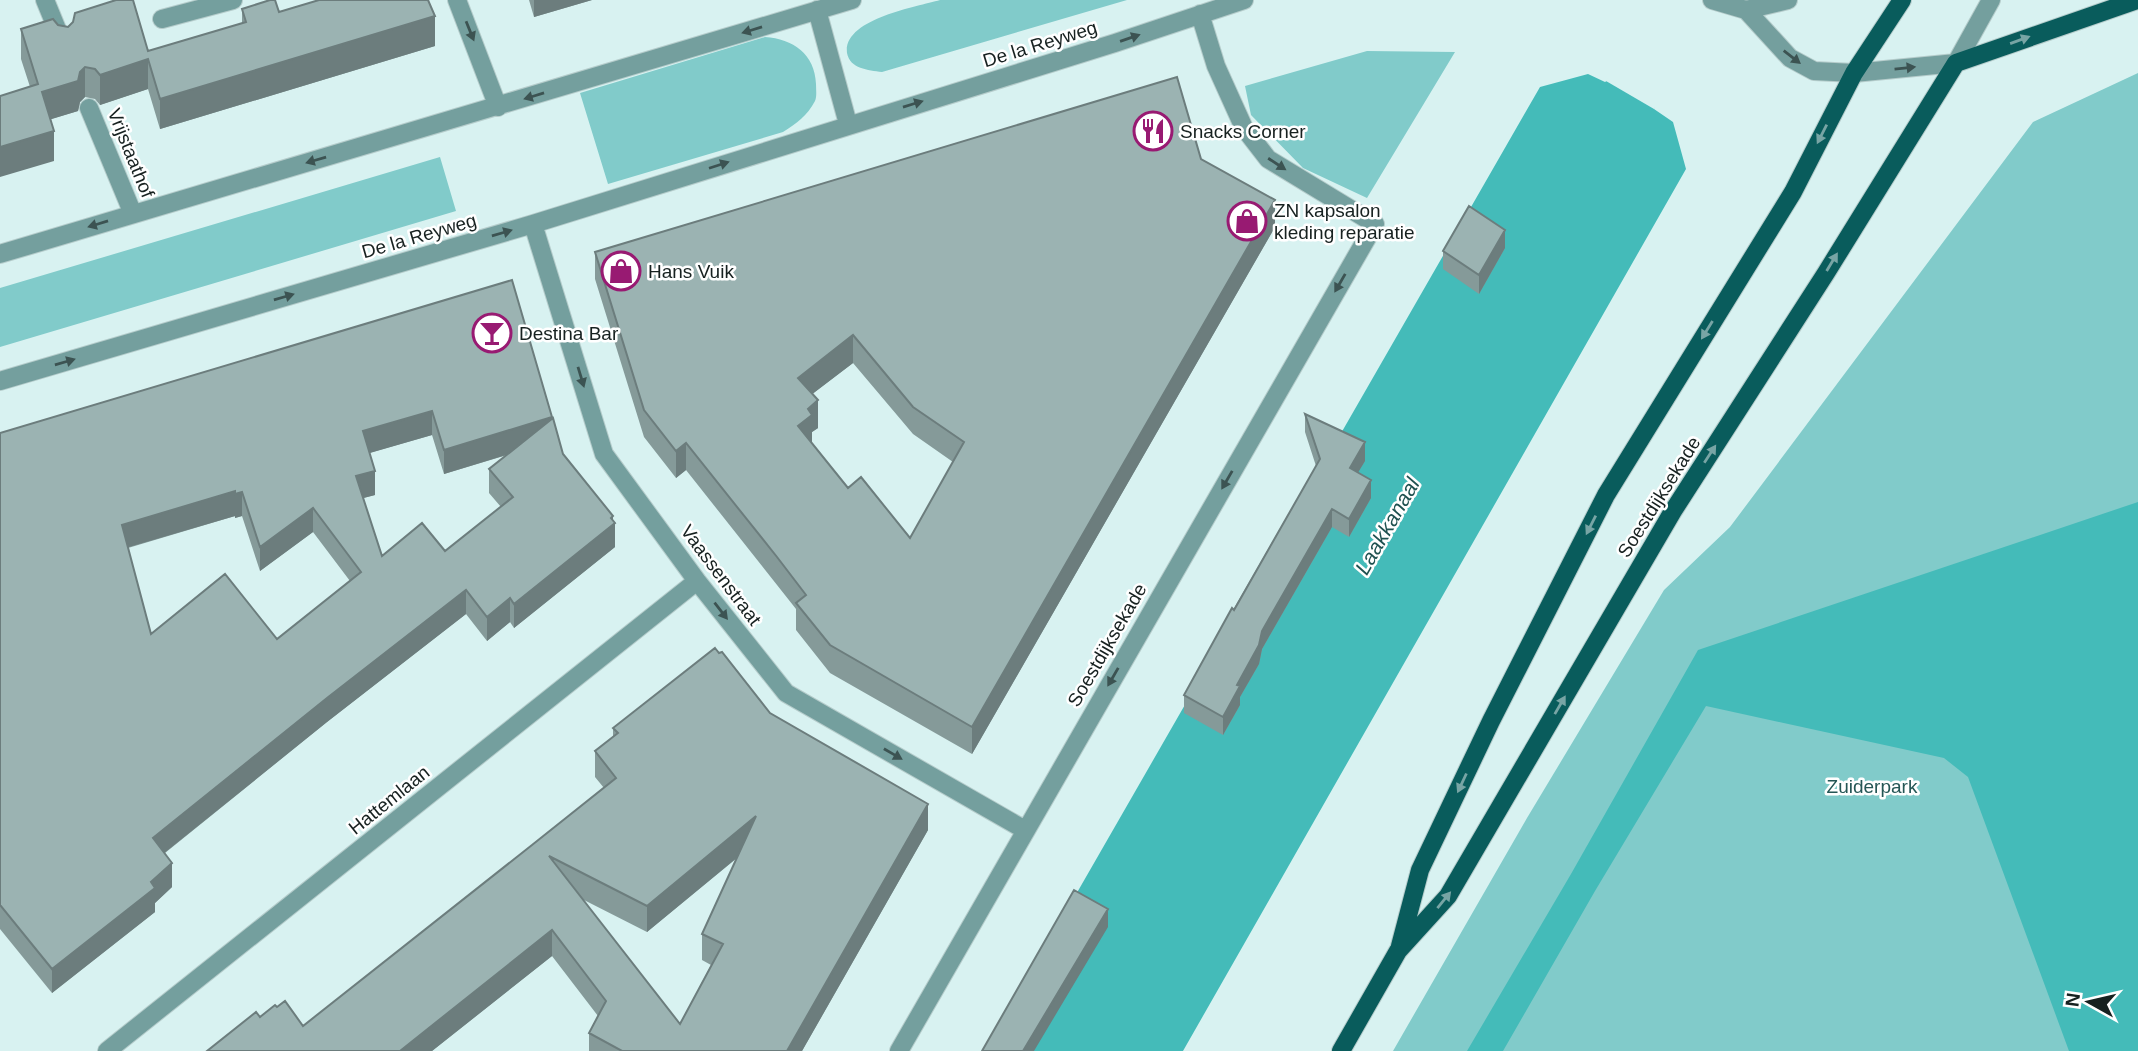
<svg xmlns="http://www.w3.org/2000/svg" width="2138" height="1051" font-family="Helvetica,sans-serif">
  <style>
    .green { fill: #81cbca }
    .water { fill: #44bbb9 }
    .pier { fill: #d8f2f1 }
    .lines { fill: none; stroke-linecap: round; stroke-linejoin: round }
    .minor-casing { stroke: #b5cccb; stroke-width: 20 }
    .major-casing { stroke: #b5cccb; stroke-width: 20 }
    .minor { stroke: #749f9e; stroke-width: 18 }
    .major { stroke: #095c5c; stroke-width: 18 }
    .wall { fill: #859a99; fill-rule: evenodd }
    .shaded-wall { fill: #6c7d7d }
    .building { fill: #9bb3b2; stroke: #6c7d7d; stroke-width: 2; fill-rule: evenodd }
    .oneway { fill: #3c5352 }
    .oneway2 { fill: #78a5a5 }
    .labels { text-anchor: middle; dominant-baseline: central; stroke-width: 5; stroke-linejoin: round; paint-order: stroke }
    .street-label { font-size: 19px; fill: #172120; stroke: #fff }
    .poi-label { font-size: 19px; fill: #172120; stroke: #fff; text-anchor: start }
    .park-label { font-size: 19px; fill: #245655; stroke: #fff }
    .water-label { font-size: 21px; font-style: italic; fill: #1e5150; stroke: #fff }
  </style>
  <rect width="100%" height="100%" fill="#d8f2f1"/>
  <path class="green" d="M940,0h187l-245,72c-14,-2 -32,-3 -35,-19 -4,-34 69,-46 93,-53z
    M765,37c28,2 50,17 51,47 0,6 1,12 -1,17 -8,15 -18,22 -32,31l-175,52 -28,-91z
    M1367,51l88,1 -88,146 -64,-30 -52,-53 -6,-29z
    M2138,73v978h-745l134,-233 137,-228 66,-63 303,-405z
    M440,157l16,54 -456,136v-59z"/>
  <path class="water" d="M1588,74l17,8 7,-4 43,24 -1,7 19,13 13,47 -503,882h-197l554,-964z
    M2138,502v549h-69l-101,-274 -24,-19 -238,-52 -111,185 -92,160h-36l104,-177 127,-224z"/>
  <path class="pier" d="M1654,0h65l-65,109 -48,-28z"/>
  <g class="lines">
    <defs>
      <path id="minor" d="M45,0l16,39
        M457,0l41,107
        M1712,0l34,10 42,-10
        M817,10l31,114
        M1746,10l44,48 24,13 40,2 102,-10 35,-63
        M162,19l71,-19
        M89,108l44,106
        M533,224l71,230 93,127 89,112 239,137
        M0,254l852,-254
        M0,381l533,-157 582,-181 129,-43
        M107,1051l590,-470
        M899,1051l476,-827 -107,-65 -24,-31 -28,-62 -16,-52"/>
      <path id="major" d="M1400,946l20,-76 71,-149 115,-226 187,-303 61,-119 48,-73
        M1341,1051l57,-100 50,-55 225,-385 153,-238 130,-210 181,-63"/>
    </defs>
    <use href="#minor" class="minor-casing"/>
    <use href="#major" class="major-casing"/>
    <use href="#minor" class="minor"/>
    <use href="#major" class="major"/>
  </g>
  <path class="wall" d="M529,0h63l-58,17z
    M242,9l37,3 156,34 -275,83 -12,-40 -48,16 -5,-6 -10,-2 -5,5 -2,9 -27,8 3,42 -33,-102v-30l37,-4 90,26 94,-28z
    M1201,159l74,68 -303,527 -142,-81 -34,-43v-21l-110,-139 -10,8 -32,-41 -49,-158v-27zM853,363l60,71 40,28 -43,76 -62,-50 -37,-45 1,-11 6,-4 -6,-34z
    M1505,248l-26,46 -36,-25v-18z
    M512,280l51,174 50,68 2,25 -101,81 -4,-6 -23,19 -21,-27 -139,108 -162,131 7,34 -17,16v9l-103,81 -52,-64v-496zM432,435l12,39 63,-19 -18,14v24l12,14 -56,44 -63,5 -19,-58 12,-3 -6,-42zM235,516v2l7,-2 18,55 53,-39 37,49 -73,58 -126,-5 -23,-86z
    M1305,414l60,47 -7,11 13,26 -22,39 -17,-10 -70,122 -3,15 -19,33v8l-17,30 -39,-22v-18l132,-229 -11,-34z
    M715,648l4,5 3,-1 48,61 158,91v26l-126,221h-213v-18l9,-17 -46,-60 -120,95h-225l49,-39 4,5 15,-12 2,2 8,-6 18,25 229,-181 72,-57 -9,-11v-26l18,-14v-9zM737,858l-35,76v26l9,5 -31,59 -98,-125 65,33z"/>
  <path class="shaded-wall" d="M534,0h58l-58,17z
    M435,16v30l-275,83v-30z
    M148,59v30l-48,16v-30z
    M85,67v30l-5,5 -2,9 -36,11v-30l38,-20z
    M54,131v30l-54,16v-30z
    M1275,200v27l-303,527v-27z
    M1505,230v18l-26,46v-19z
    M853,335v28l-55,42v-27z
    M818,400v28l-6,4v10l-14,12v-28l10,-17z
    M432,411v24l-69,20v-24z
    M552,417v24l-108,33v-24z
    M1365,442v19l-15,25v-18z
    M686,443v27l-10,8v-27z
    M375,471v24l-19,5v-24z
    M1371,480v18l-22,39v-18z
    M235,491v25l-113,33v-24z
    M242,492v24l-7,2v-24z
    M313,508v24l-53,39v-24z
    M1332,509v18l-70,122 -3,15 -19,33v8l-17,30v-18l14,-32 25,-54z
    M613,516v8l2,-1v24l-101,81v-24z
    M466,590v24l-139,108 -174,140v-24l174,-140z
    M510,598v24l-23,19v-24z
    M928,804v26l-126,221h-15z
    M756,816v26l-109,90v-26z
    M172,863v24l-17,16v9l-103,81v-24l99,-87z
    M1108,909v18l-74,124h-11z
    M552,930v26l-120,95h-32z"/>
  <path class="building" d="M116,0h17l15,51 98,-29 -4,-13 28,-9h5l4,12 40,-12h109l7,16 -275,83 -12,-40 -48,16 -5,-6 -10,-2 -5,5 -2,9 -36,11 12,39 -54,16v-51l38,-12 -17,-55 32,-10 5,6 10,2 5,-5 2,-9z
    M1177,77l24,82 74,41 -303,527 -142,-82 -34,-42 10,-8 -29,-38 -91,-114 -10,8 -32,-41 -49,-158zM853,335l60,72 51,35 -54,96 -49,-61 -13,11 -50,-62 14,-11 -4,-6 10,-9 -20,-22z
    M1469,206l36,24 -26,45 -36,-24z
    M512,280l40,137 -108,33 -12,-39 -69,20 12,40 -19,5 26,80 40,-33 23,28 68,-54 -24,-28 64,-51 10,36 50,62 -2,2 4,5 -101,81 -4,-6 -23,19 -21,-27 -139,108 -174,140 19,25 -21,19 4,6 -103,81 -52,-64v-472zM235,491v3l7,-2 18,55 53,-39 48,64 -84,67 -52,-65 -74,60 -29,-109z
    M1305,414l60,28 -15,26 21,12 -22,39 -17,-10 -70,122 -3,14 -22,40 3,1 -17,31 -39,-22 48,-87 2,2 86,-151z
    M715,648l4,5 3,-1 48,61 158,91 -141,247h-165l-33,-18 17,-32 -54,-71 -152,121h-193l49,-39 4,5 15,-12 2,2 8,-6 18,25 229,-181 84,-67 -21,-27 23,-18 -5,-5zM756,816l-54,118 21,10 -43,80 -131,-168 98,50z
    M1074,890l34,19 -85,142h-41z"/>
  <defs><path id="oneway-solid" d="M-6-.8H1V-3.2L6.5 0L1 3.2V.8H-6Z" transform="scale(1.75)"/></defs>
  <g class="oneway">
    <use href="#oneway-solid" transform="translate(752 30) rotate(163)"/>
    <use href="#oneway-solid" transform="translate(470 31) rotate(68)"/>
    <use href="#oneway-solid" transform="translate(1130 38) rotate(-19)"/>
    <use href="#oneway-solid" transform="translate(1792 57) rotate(38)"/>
    <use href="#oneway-solid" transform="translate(1905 68) rotate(-6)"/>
    <use href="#oneway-solid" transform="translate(534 96) rotate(163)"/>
    <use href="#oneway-solid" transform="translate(913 104) rotate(-17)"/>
    <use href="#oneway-solid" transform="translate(316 160) rotate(164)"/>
    <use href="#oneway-solid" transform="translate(1277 164) rotate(33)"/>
    <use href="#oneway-solid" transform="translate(719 165) rotate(-18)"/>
    <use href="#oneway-solid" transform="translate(98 224) rotate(163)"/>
    <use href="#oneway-solid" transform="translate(502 233) rotate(-16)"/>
    <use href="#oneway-solid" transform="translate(1340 283) rotate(120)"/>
    <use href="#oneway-solid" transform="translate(284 297) rotate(-16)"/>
    <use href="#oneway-solid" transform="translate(65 362) rotate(-16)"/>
    <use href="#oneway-solid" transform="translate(581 377) rotate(73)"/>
    <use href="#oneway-solid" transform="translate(1227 480) rotate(120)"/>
    <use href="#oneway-solid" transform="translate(721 611) rotate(52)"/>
    <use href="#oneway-solid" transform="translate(1113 677) rotate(120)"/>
    <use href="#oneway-solid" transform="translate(893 754) rotate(30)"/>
  </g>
  <g class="oneway2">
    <use href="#oneway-solid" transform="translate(2020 40) rotate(-20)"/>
    <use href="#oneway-solid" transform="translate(1822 134) rotate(117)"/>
    <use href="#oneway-solid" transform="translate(1832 262) rotate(-59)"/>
    <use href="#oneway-solid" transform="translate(1707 330) rotate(122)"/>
    <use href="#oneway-solid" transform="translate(1710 454) rotate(-57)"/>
    <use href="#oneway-solid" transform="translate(1591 525) rotate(117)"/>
    <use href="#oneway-solid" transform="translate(1560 705) rotate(-60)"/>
    <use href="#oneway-solid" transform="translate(1462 783) rotate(115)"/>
    <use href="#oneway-solid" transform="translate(1444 900) rotate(-51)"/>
  </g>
  <defs>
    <symbol id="restaurant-ring" viewBox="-11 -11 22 22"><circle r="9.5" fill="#fff" stroke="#981a72" stroke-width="1.5"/><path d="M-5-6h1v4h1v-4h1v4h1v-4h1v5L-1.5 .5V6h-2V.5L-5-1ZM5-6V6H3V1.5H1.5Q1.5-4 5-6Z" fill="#981a72"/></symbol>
    <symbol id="shop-ring" viewBox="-11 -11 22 22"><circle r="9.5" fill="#fff" stroke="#981a72" stroke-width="1.5"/><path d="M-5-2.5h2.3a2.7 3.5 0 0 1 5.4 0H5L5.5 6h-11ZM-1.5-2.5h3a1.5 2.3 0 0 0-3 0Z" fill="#981a72"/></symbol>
    <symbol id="bar-ring" viewBox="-11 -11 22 22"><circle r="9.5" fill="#fff" stroke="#981a72" stroke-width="1.5"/><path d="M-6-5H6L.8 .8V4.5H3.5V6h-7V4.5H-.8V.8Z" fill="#981a72"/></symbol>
  </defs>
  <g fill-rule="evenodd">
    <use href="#restaurant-ring" x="1131" y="109" width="44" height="44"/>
    <use href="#shop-ring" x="1225" y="199" width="44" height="44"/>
    <use href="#shop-ring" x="599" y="249" width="44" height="44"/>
    <use href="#bar-ring" x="470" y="311" width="44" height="44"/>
  </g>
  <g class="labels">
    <g class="street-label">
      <text transform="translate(1040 44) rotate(-17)">De la Reyweg</text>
      <text transform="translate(131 153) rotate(68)">Vrijstaathof</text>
      <text transform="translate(419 236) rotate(-16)">De la Reyweg</text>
      <text transform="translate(1659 497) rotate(-58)">Soestdijksekade</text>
      <text transform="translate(721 575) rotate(53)">Vaassenstraat</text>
      <text transform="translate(1107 645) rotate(-60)">Soestdijksekade</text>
      <text transform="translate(389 800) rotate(-39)">Hattemlaan</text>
    </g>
    <g class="poi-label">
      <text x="1180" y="131">Snacks Corner</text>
      <text x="1274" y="210">ZN kapsalon<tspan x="1274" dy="22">kleding reparatie</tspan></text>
      <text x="648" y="271">Hans Vuik</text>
      <text x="519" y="333">Destina Bar</text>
    </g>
    <g class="park-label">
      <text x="1872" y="786">Zuiderpark</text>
    </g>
    <g class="water-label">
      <text transform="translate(1387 526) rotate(-60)">Laakkanaal</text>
    </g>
  </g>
  <g transform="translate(2089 1002) rotate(278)" stroke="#ffffff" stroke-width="5" paint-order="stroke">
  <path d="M0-5L12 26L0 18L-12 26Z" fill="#172120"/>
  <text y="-10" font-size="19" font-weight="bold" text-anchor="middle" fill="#172120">N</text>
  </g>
</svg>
